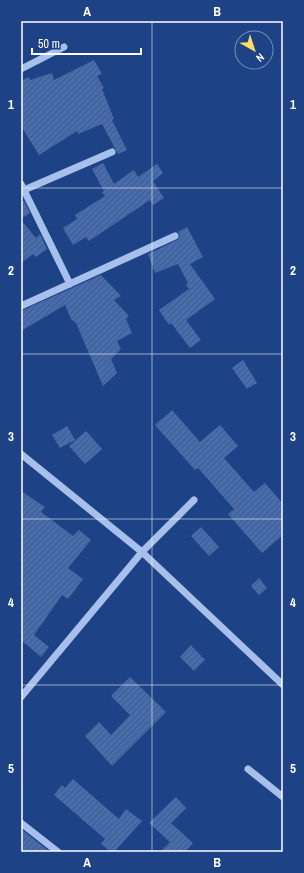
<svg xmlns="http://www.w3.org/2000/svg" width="304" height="873" font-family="'Archivo Narrow',sans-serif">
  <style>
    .building { fill: url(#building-hatch) }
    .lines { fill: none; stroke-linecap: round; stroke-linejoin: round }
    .minor { stroke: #a6bfeb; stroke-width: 7 }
    .grid { fill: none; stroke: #fff; stroke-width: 1; stroke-opacity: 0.55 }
    .neatline { fill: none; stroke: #fff; stroke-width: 1.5 }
    .grid-label { font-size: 13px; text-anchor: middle; font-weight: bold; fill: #fff }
  </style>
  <defs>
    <pattern id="building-hatch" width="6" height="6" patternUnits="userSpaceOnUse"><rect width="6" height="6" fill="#466caf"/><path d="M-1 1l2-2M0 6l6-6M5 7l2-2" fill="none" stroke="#4a5974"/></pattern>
  </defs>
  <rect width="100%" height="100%" fill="#1d4286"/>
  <path class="building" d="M94,60l8,14 -5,2 7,12 -2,1 12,30 -2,1 15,30 -9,4 -16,-30 -24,10 -1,-3 -38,24 -18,-29v-45l8,-4 1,3 22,-7 2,7z
    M103,163l11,21 20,-14 4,7 19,-13 6,9 -10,8 11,17 -11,7 -3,-5 -61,41 -3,-4 -13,8 -10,-17 14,-9 -2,-4 30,-19 -3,-4 2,-1 -12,-22z
    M24,201l6,12 -9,6v-15z
    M21,220l15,18 4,-4 7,15 -11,8 -3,-3 -12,9z
    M187,227l16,30 -13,7 25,35 -29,21 15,20 -11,8 -19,-25 -2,2 -10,-15 30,-21 -3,-4 2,-2 -10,-19 -23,9 -7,-19 29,-14 3,-4 -2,-4z
    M101,275l20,21 -7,4 15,16 -3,3 6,14 -15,8 4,8 -10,10 6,14 -14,13 -27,-63 -5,-4 -6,-14 -44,26v-20z
    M243,360l14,23 -10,6 -15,-21z
    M172,410l28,32 20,-17 18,21 -14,12 30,34 11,-9 18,21v31l-21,18 -34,-39 6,-5 -36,-41 -3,2 -40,-45z
    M67,426l8,14 -15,8 -8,-13z
    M86,431l16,18 -17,15 -16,-18z
    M21,491l24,16 -4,5 32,24 6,-6 12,10 -23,28 15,11 -15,20 -6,-4 -28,40 15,12 -8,10 -20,-17z
    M201,527l18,20 -10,9 -18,-20z
    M259,578l8,10 -8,7 -8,-9z
    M191,645l14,15 -11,11 -14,-14z
    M130,677l36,35 -54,54 -27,-30 14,-14 12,13 19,-20 -19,-19z
    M73,779l46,40 7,-10 16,12 -28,31h-3l-10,-8 4,-5 -51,-44 8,-10 3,3z
    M176,797l10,11 -15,15 22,20 -8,9h-25l10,-10 -21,-19z
    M21,829l29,23h-29z"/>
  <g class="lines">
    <path class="minor" d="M21,69l43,-22
      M21,184l49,100
      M24,190l88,-38
      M21,306l154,-70
      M21,454l121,98 141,133
      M21,697l121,-145 52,-52
      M248,769l35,28
      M21,823l37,29"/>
  </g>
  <path class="grid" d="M152,21v831M21,188h262M21,354h262M21,519h262M21,685h262"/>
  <rect width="304" height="873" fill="none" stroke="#1d4286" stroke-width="44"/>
  <g transform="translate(254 50) rotate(141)"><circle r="19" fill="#1d4286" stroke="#778eb6"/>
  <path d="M0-3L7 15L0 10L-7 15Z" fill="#fadc65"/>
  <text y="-6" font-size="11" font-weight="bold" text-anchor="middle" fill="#ffffff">N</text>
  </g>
  <path d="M32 48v6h109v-6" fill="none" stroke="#ffffff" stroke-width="2"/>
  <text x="38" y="48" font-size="12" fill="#ffffff" stroke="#1d4286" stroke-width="3" paint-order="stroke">50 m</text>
  <rect x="22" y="22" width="260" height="829" class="neatline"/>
  <g class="grid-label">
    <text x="87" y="16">A</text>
    <text x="217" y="16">B</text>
    <text x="11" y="109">1</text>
    <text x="293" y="109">1</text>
    <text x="11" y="275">2</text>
    <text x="293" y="275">2</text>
    <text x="11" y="441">3</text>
    <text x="293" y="441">3</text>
    <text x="11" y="607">4</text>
    <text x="293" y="607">4</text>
    <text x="11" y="773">5</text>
    <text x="293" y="773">5</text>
    <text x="87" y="867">A</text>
    <text x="217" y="867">B</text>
  </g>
</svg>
